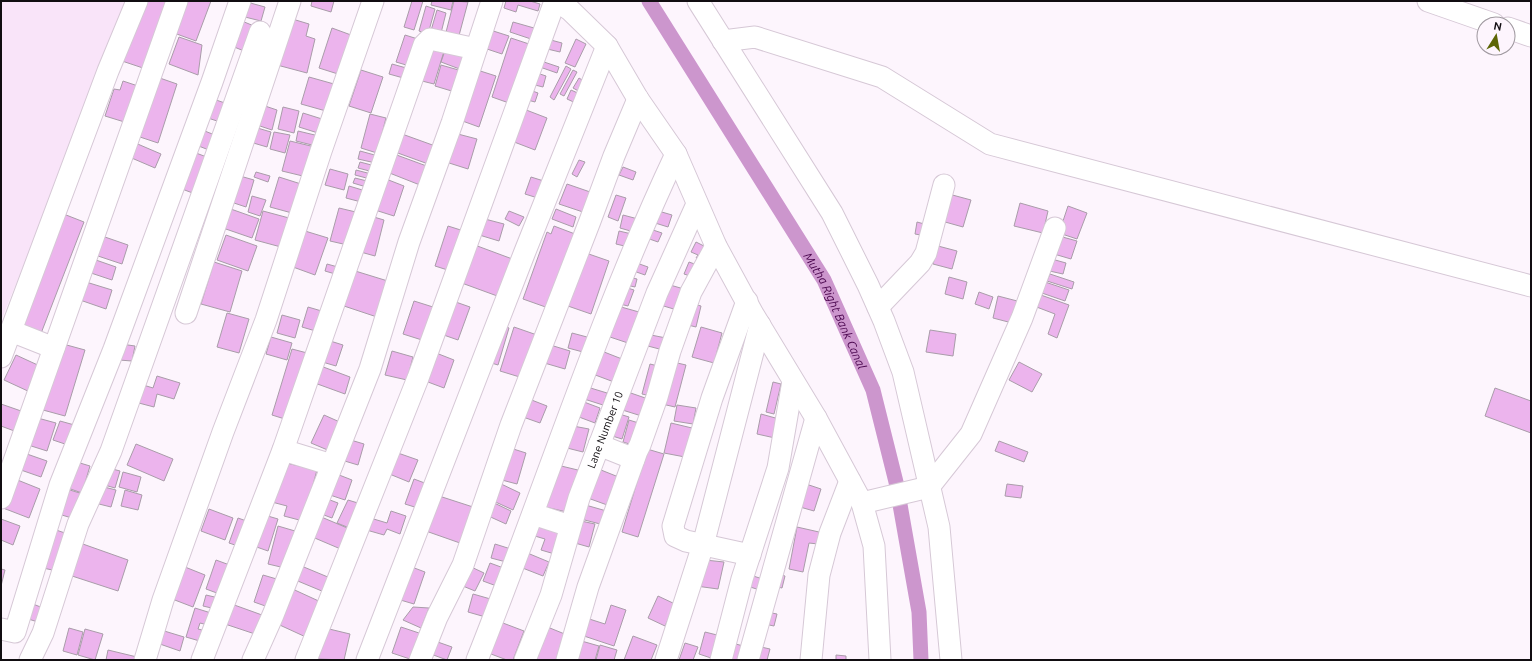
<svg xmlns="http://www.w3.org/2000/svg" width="1532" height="661" font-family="Ubuntu,sans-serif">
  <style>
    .built { fill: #f9e4f9 }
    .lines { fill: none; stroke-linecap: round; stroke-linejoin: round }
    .canal { stroke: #cc96cd; stroke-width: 15 }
    .building { fill: #ecb4ed; stroke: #a99ca9 }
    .minor-casing { stroke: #d6c8d6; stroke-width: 23 }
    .minor { stroke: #fff; stroke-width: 21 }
    .labels { text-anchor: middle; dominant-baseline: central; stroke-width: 3; stroke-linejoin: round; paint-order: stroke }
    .street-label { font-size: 11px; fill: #110d11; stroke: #fdf5fd }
    .water-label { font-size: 12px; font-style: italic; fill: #49054d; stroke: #fdf5fd }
  </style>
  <rect width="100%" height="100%" fill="#fdf5fd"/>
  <path class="built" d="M1,1h129l-129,320z"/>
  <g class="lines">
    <path class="canal" id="s1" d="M649,1l175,279 49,110 23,92 23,130 2,48"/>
  </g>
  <path class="building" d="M148,1h25l-24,69 -27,-9 18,-51 4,2z
    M186,1h25l-15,40 -22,-8z
    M243,1l22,6 -4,14 -24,-6z
    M312,1h22l-3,11 -20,-6z
    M412,1h11l-9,29 -10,-3z
    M432,1h21l-2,9 -20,-5z
    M454,1l14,1 -11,41 -13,-3z
    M506,1h24l10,3 -2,7 -20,-6 -2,7 -12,-4z
    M426,6l9,3 -7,25 -9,-3z
    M437,10l9,3 -6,24 -10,-3z
    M289,18l20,6 -3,12 9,3 -8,34 -30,-8z
    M237,19l17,7 -10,25 -17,-7z
    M513,22l21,6 -3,11 -21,-7z
    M332,28l19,7 -13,39 -19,-6z
    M487,29l22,7 -7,18 -21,-7z
    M405,35l16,5 -8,27 -17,-5z
    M179,37l23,8 -4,30 -29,-11z
    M511,38l18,6 -20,59 -17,-6z
    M547,39l15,4 -2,9 -17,-4z
    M576,39l10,5 -11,23 -10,-4z
    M429,43l16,5 -11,36 -16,-4z
    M447,45l25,9 -7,17 -24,-9z
    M538,60l21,7 -2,6 -20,-7z
    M392,64l18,5 -3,10 -18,-5z
    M441,65l21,6 -7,21 -20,-6z
    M566,66l5,3 -17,31 -4,-3z
    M474,69l22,7 -17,51 -22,-8z
    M361,70l22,7 -12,36 -22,-7z
    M573,70l4,2 -13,24 -4,-2z
    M534,72l12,4 -3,11 -12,-3z
    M154,76l23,8 -19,59 -24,-8z
    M309,77l25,7 -8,27 -25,-7z
    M579,78l11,7 -6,9 -11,-6z
    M123,81l15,5 -7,38 -26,-8 9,-27 6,1z
    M527,89l11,4 -3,9 -11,-3z
    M571,90l11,5 -4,9 -11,-5z
    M210,98l18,6 -8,18 -15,-5z
    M262,105l15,5 -5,20 -15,-5z
    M283,107l16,4 -5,22 -16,-4z
    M521,108l26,10 -12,32 -26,-10z
    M303,113l19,6 -4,14 -19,-6z
    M370,114l16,4 -9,35 -16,-5z
    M254,127l17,5 -4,15 -17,-5z
    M197,128l23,9 -6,15 -23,-9z
    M298,131l21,5 -3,10 -20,-5z
    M274,132l16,3 -5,18 -15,-4z
    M454,133l23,6 -9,30 -22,-7z
    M402,134l36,13 -7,18 -36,-13z
    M290,141l25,6 -8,30 -25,-6z
    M133,142l28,12 -6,14 -28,-12z
    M188,150l24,9 -14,36 -24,-9z
    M360,151l22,6 -2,7 -22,-5z
    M394,154l38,14 -7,19 -38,-15z
    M579,160l6,2 -8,15 -5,-3z
    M360,162l19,5 -2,6 -19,-5z
    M623,167l13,5 -3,8 -14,-5z
    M330,169l18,5 -4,16 -19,-5z
    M356,170l19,5 -1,5 -19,-5z
    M256,172l14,4 -2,6 -14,-5z
    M240,176l14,4 -8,27 -15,-5z
    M279,177l22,7 -9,29 -22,-6z
    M531,177l16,5 -6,17 -16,-5z
    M355,178l20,5 -2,6 -20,-6z
    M386,179l18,7 -10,30 -19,-6z
    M567,184l29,10 -7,20 -30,-10z
    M349,186l20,6 -4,11 -19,-5z
    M945,193l26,7 -8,27 -25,-7z
    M616,195l10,3 -8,23 -10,-4z
    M252,196l14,4 -6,16 -12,-4z
    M1020,203l28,8 -5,22 -29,-7z
    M1068,206l19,7 -10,26 -18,-6z
    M228,208l31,11 -7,19 -32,-11z
    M339,208l21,5 -8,33 -22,-5z
    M556,209l20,8 -3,10 -21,-8z
    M655,210l17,5 -4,12 -16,-5z
    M263,211l26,7 -8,29 -26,-7z
    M509,211l15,6 -5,9 -14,-7z
    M61,213l23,9 -44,114 -22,-9z
    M367,215l17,5 -9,36 -18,-5z
    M623,215l15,4 -4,13 -14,-4z
    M481,218l23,6 -5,17 -23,-7z
    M917,222l11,3 -2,11 -11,-2z
    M448,226l19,6 -13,40 -19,-6z
    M554,226l21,8 -21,76 -31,-11 24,-67 4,2z
    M644,227l18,6 -4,9 -17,-6z
    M305,231l23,7 -13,37 -22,-8z
    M619,231l17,4 -3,13 -17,-4z
    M226,235l31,11 -9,25 -31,-11z
    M102,236l26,9 -6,19 -27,-9z
    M1059,236l18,5 -6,18 -17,-5z
    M696,242l12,6 -7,13 -5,-3 2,-3 -7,-3z
    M472,244l43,16 -15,37 -41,-15z
    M938,246l19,5 -5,18 -19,-5z
    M583,252l26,9 -18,53 -26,-9z
    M1048,258l18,5 -3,11 -18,-4z
    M93,259l23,8 -4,13 -24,-8z
    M631,261l17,6 -3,8 -17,-6z
    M214,262l28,9 -12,41 -29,-8z
    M689,262l11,4 -4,12 -12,-4z
    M327,264l18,5 -3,7 -17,-5z
    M352,270l39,12 -11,36 -39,-13z
    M1050,274l24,8 -2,7 -25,-8z
    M624,276l13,3 -2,8 -13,-3z
    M949,277l18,5 -4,17 -18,-5z
    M1042,281l27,9 -4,11 -26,-9z
    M86,282l26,8 -6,19 -26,-9z
    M663,283l21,6 -7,21 -20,-6z
    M621,286l13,4 -6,16 -12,-3z
    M979,292l14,5 -4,12 -14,-5z
    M1038,294l31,11 -12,33 -9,-4 7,-20 -21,-8z
    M998,296l23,6 -5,22 -23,-6z
    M450,300l20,7 -12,33 -20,-7z
    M414,301l19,6 -11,33 -19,-6z
    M690,303l11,3 -5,21 -12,-3z
    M614,305l25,7 -6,21 -5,10 -24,-8z
    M308,307l17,5 -6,20 -17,-5z
    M227,313l22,6 -10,34 -22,-6z
    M282,315l18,5 -5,18 -18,-5z
    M501,325l8,3 -11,37 -10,-3z
    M514,327l23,8 -14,43 -23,-7z
    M701,327l21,6 -8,30 -22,-6z
    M930,330l26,4 -3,22 -27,-4z
    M572,333l15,4 -4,15 -15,-4z
    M646,334l25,5 -4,12 -23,-6z
    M271,337l21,6 -5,17 -21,-6z
    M327,340l16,5 -7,21 -17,-5z
    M63,344l22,6 -20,66 -22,-6z
    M121,344l14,2 -3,15 -13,-1z
    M547,344l23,7 -5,18 -24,-7z
    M292,349l19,5 -23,66 -16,-5z
    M599,350l23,9 -8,23 -24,-9z
    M392,351l21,6 -6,23 -22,-5z
    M431,351l23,9 -10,28 -24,-9z
    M16,355l26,12 -12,25 -26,-12z
    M673,362l13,3 -11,42 -13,-3z
    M1019,362l23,12 -10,18 -23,-12z
    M650,364l12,3 -7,30 -13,-3z
    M318,365l32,12 -5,17 -33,-12z
    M157,376l23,7 -6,16 -17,-5 -3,13 -19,-5 5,-18 13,4z
    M773,382l8,2 -7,30 -8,-2z
    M584,386l23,7 -4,12 -22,-7z
    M1495,388l36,13v32l-46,-17z
    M622,390l32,11 -6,17 -32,-10z
    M529,399l18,7 -7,17 -17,-6z
    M584,402l16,6 -5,15 -16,-6z
    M1,404l23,8 -7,20 -16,-6z
    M677,405l19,3 -3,16 -19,-3z
    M616,413l13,4 -7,22 -13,-4z
    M761,414l18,5 -4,19 -18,-4z
    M324,415l18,8 -12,28 -19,-8z
    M34,417l22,6 -9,28 -22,-7z
    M629,420l16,5 -6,22 -16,-5z
    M60,421l18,5 -7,20 -18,-6z
    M671,423l21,5 -7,29 -21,-4z
    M573,426l16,3 -6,23 -20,-5z
    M344,438l20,6 -6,21 -20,-6z
    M999,441l29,11 -4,10 -29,-11z
    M136,444l37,15 -9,22 -37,-16z
    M507,447l19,6 -9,31 -19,-5z
    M647,449l17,5 -26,83 -16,-5z
    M395,452l23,8 -9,22 -22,-9z
    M24,453l23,8 -6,16 -23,-8z
    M70,460l20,6 -8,27 -20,-7z
    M286,463l31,7 -14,51 -19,-5 3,-10 -19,-5z
    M557,465l25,6 -11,42 -30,-7z
    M105,467l15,4 -5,17 -14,-4z
    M596,468l25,10 -11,28 -25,-9z
    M123,472l18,5 -4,15 -18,-5z
    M334,473l18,7 -7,20 -18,-6z
    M15,479l25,10 -11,29 -26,-10z
    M414,479l16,6 -9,24 -16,-5z
    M497,482l23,11 -7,17 -24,-11z
    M806,484l15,5 -7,22 -14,-4z
    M1007,484l16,2 -2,12 -16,-2z
    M100,486l16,4 -5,17 -16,-4z
    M60,487l23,7 -8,25 -23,-7z
    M125,490l17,5 -4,15 -17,-4z
    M436,495l37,12 -13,36 -37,-13z
    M322,497l16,6 -6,15 -16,-6z
    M348,500l13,4 -9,25 -15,-6z
    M490,501l21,10 -5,13 -22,-10z
    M582,504l28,8 -6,13 -27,-7z
    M209,509l24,9 -8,22 -24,-9z
    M391,511l15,5 -6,18 -13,-5 -3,6 -21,-6 4,-12 20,6z
    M261,514l17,5 -10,32 -17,-6z
    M319,516l33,14 -9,20 -33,-14z
    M238,518l14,5 -8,25 -15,-5z
    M1,519l19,7 -7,19 -12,-5z
    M581,521l14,3 -6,23 -14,-4z
    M531,525l33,9 -6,21 -17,-5 4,-11 -17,-5z
    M278,526l17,5 -10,37 -17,-4z
    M797,527l22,5 -1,12 -9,-1 -6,29 -14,-3z
    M53,529l15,5 -11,37 -14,-3z
    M80,543l48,17 -10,31 -49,-16z
    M495,544l19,6 -4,13 -19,-5z
    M525,552l24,10 -6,14 -23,-9z
    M216,560l19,7 -10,29 -19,-7z
    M705,560l19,2 -6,27 -22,-3z
    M490,563l19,7 -7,18 -19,-7z
    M180,565l25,10 -12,32 -26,-10z
    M299,565l36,15 -6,14 -36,-15z
    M467,565l17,8 -9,18 -17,-7z
    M409,566l16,6 -11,32 -17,-5z
    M1,569l4,1 -4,16z
    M774,573l11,3 -3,12 -12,-3z
    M263,575l17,5 -9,28 -17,-6z
    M750,575l16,5 -3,11 -16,-5z
    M286,586l37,17 -15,35 -37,-17z
    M473,594l21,6 -5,18 -21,-6z
    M206,595l17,4 -3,11 -17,-4z
    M658,596l17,8 -10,22 -17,-8z
    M28,602l15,6 -5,14 -13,-4z
    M226,602l36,13 -7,19 -36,-12z
    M611,605l15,5 -12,36 -36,-12 5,-17 22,7z
    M413,607l16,1 -8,20 -18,-8z
    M195,608l16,5 -3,12 -8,-2 -2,6 8,2 -3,11 -17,-5z
    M762,611l15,3 -3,12 -14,-3z
    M495,620l29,11 -11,29h-6l-24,-9z
    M545,626l27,11 -9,23h-31z
    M401,627l21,7 -9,26 -21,-7z
    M69,628l14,4 -6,23 -14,-4z
    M325,628l25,6 -6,26 -26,-1z
    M85,629l18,5 -8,26 -17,-5z
    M161,630l23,7 -4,14 -23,-8z
    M705,632l12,3 -6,23 -12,-4z
    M633,636l24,9 -6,15h-27z
    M432,640l20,7 -5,13 -19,-7z
    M578,640l21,6 -4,14h-23z
    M685,643l13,4 -5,13h-14z
    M732,643l15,4 -4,13h-10l-6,-2z
    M600,645l17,5 -3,10h-18z
    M752,645l18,4 -3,11h-18z
    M108,650l29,7v3h-31z
    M836,655l10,1v4h-10z"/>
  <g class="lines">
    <defs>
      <g id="minor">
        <path d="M557,1l13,9 37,36 31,53 38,55 40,92 37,68 63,104 46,85 12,43 6,114"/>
        <path d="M698,1l134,212 36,72 16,36 19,51 36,155 12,133"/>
        <path d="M1428,1l66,23"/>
        <path d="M1508,28l23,8"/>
        <path d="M723,41l32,-4 127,40 108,67 541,142"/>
        <path d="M747,301l-35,97 -39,128 2,10 11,5 64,14"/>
        <path d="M878,307l42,-44 6,-10 18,-68"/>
        <path d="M186,313l104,-312"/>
        <path d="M11,331l43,17"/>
        <path d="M1,357l107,-286 29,-70"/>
        <path d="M599,445l35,14"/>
        <path d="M283,450l49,15"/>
        <path d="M1,498l176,-497"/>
        <path d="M862,503l67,-16 42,-53 51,-116 33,-90"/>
        <path d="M533,514l37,12"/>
        <path d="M1,629l14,3 45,-147 54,-136 98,-267 28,-81"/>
        <path d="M30,660l13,-27 35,-109 33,-73 149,-419"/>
        <path d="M145,660l18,-60 60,-168 43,-112 55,-169 52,-150"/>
        <path d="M202,660l81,-210 141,-405 6,-6 46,10"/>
        <path d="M253,660l20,-45 97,-246 39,-127 43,-119 40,-122"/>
        <path d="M306,660l112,-282 137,-377"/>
        <path d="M367,660l157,-406 83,-208"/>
        <path d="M420,660l17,-43 26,-52 48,-140 79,-204 24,-65 24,-57"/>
        <path d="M477,660c67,-168 122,-343 199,-506"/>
        <path id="s2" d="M525,660l26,-65 28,-97 78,-205 40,-89"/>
        <path d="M567,660l21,-73 49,-136 3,-6 17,-48 13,-46 21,-59 25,-46"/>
        <path d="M666,660l37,-115 57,-220"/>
        <path d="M721,660l21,-81 36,-111 15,-87"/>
        <path d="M748,660l68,-242"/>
        <path d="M811,660l8,-85 11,-42 20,-52"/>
      </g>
    </defs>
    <use href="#minor" class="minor-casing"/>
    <use href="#minor" class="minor"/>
  </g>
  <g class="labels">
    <g class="street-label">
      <text stroke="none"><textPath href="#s2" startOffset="244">Lane Number 10</textPath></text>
    </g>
    <g class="water-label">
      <text stroke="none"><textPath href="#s1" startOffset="362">Mutha Right Bank Canal</textPath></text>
    </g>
  </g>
  <rect width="1532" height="661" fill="none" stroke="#110d11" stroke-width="4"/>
  <g transform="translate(1496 36) rotate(11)"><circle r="19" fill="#fdf5fd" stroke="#9f989f"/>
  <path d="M0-3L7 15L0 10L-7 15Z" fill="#5d6606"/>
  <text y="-6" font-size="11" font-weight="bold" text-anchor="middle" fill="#110d11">N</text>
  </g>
</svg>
